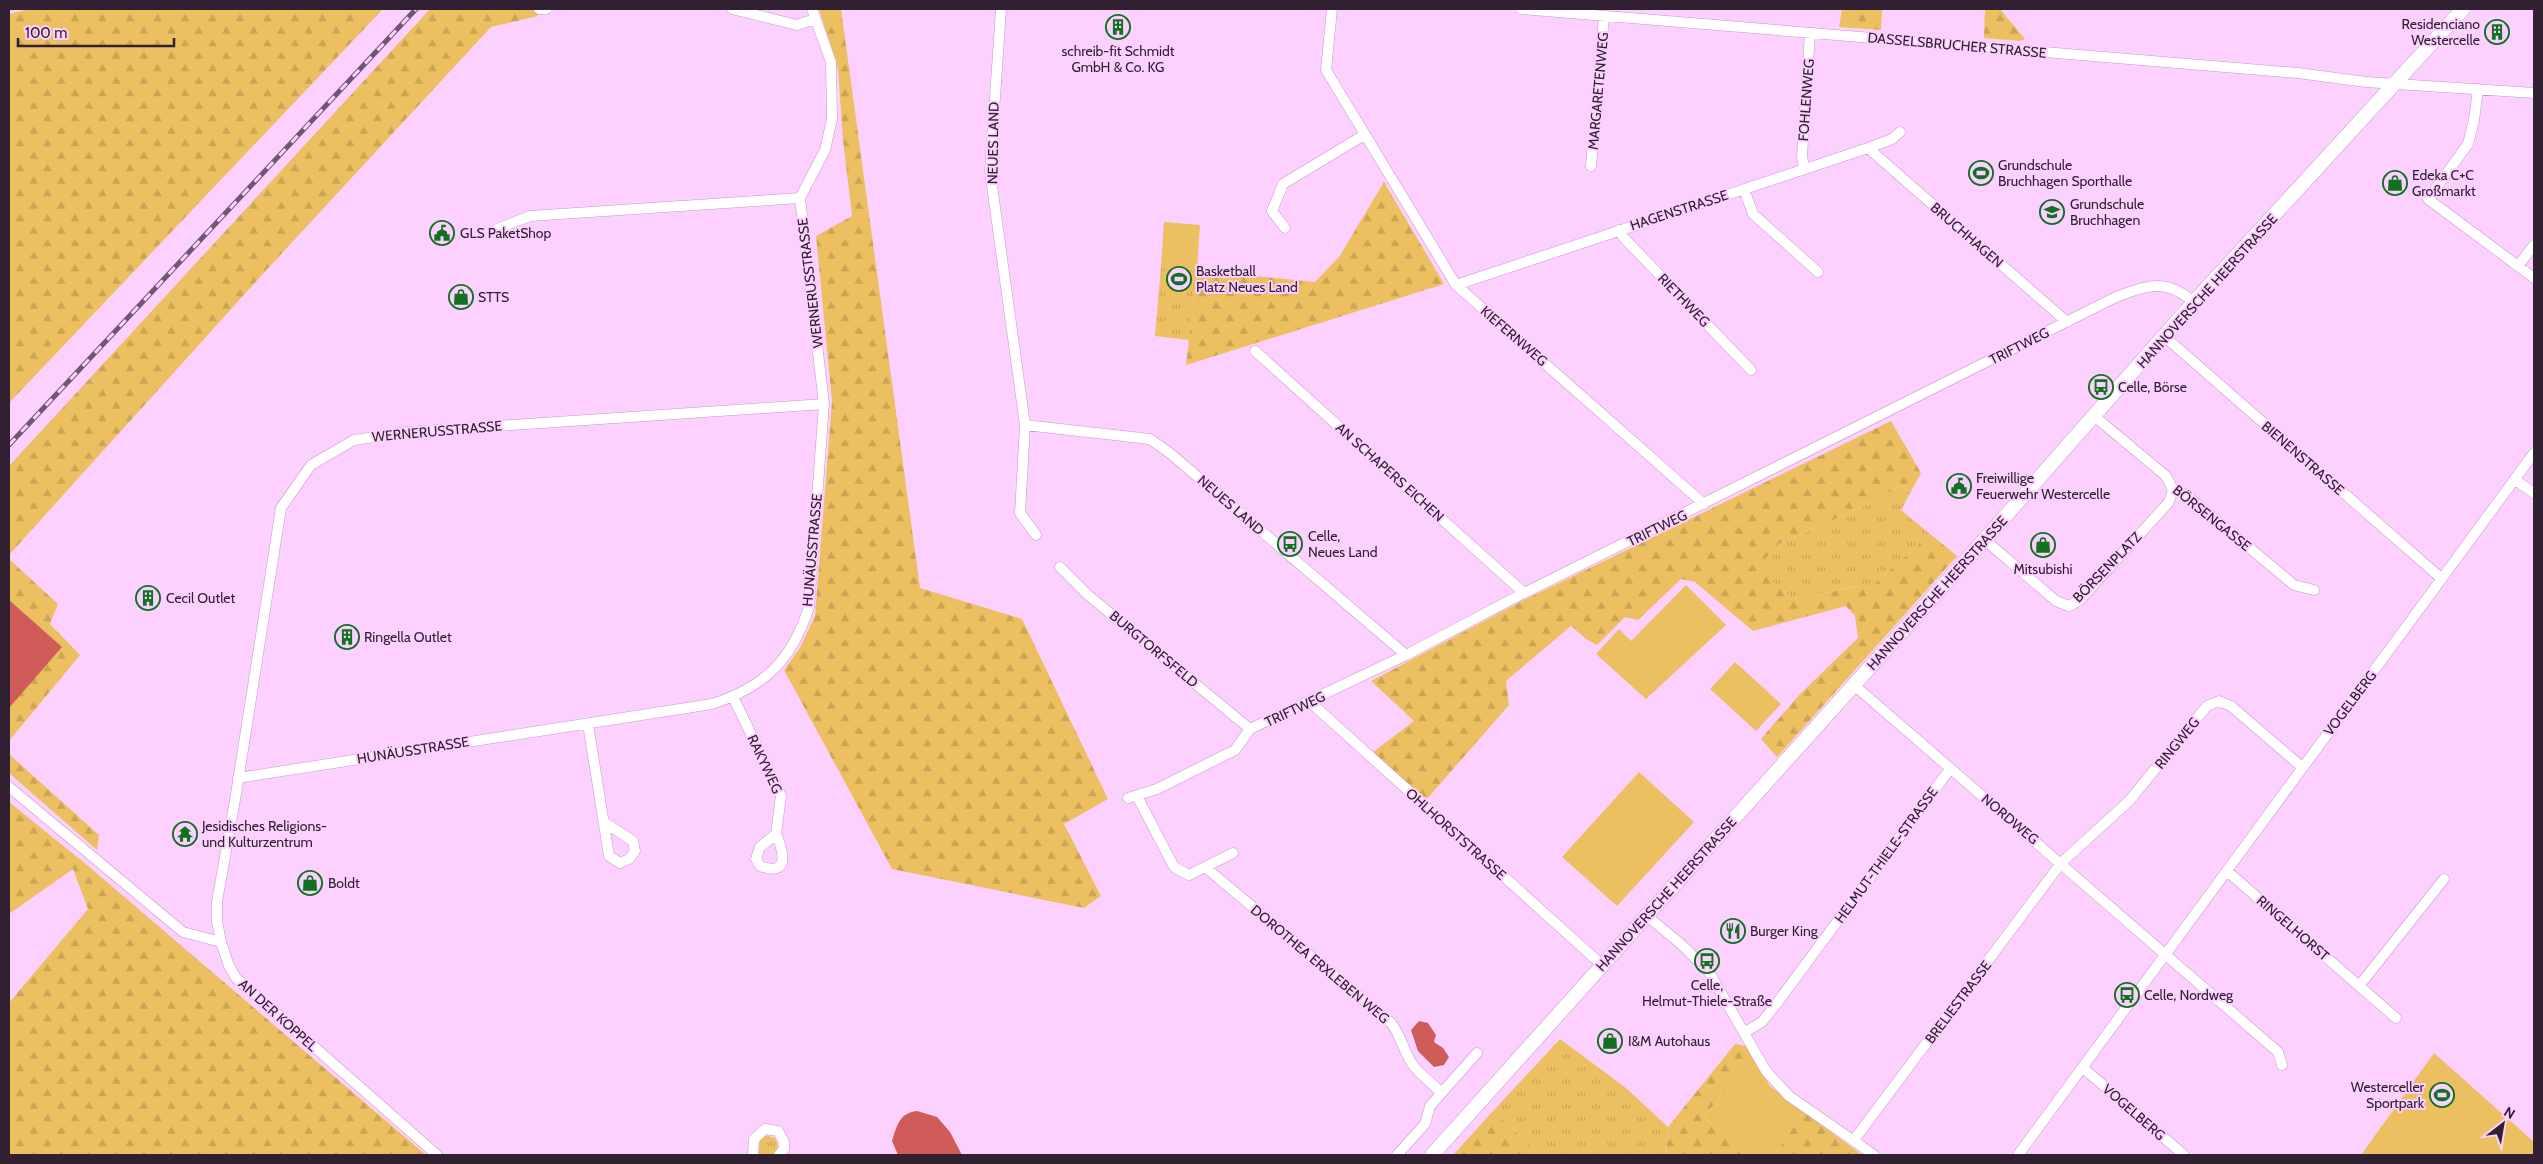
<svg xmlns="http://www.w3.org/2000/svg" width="2543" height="1164" font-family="Cabin,sans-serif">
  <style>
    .grass { fill: url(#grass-tufts) }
    .forest { fill: url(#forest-firs); fill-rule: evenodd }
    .green { fill: #ecc060 }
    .water { fill: #cf5c58 }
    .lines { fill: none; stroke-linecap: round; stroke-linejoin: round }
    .minor-casing { stroke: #c49ac6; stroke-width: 11 }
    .major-casing { stroke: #c49ac6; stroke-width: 15 }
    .minor { stroke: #fff; stroke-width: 10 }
    .major { stroke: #fff; stroke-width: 14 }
    .rail-casing { stroke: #6f5671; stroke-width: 5 }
    .rail { stroke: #fdd1ff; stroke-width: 3; stroke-dasharray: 9; stroke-linecap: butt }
    .labels { text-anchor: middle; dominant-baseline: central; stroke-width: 4; stroke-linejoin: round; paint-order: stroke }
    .poi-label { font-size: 14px; fill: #312032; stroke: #fdd1ff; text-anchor: start }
    .street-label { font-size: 14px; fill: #312032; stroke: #fdd1ff }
  </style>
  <defs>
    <pattern id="grass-tufts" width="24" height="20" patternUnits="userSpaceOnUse" patternTransform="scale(1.25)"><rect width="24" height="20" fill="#ecc060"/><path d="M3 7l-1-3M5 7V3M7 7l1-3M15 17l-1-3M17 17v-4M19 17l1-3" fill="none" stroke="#cba554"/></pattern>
    <pattern id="forest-firs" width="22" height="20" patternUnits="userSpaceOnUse" patternTransform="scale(1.25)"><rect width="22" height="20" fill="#ecc060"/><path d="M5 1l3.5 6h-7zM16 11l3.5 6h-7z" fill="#cba554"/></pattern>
  </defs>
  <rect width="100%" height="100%" fill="#fdd1ff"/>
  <path class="grass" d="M1161,267l14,2 7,20 2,-20 13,1 -8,70 -34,-4z
    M1901,485l8,7 -9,18 30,24 -61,55 -11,-3 -64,13 -22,-17 -8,-23 15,-15 92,-41z
    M1560,1039l66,49 42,39 -2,28h-125l-48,-44z
    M765,1135l10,3c4,8 3,11 -2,17h-15l2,-16z"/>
  <path class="forest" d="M30,9h353l-374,394v-389z
    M430,9h106l2,7 -47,11 -231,250 -251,278v-89z
    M819,9h22l79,579 102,31 86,180 -44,25 37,72 -17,12 -192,-39 -108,-199 16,-22 15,-32 17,-215 -16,-165 36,-20 -9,-76 -5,-71z
    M1842,9h40l-1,21 -42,-3z
    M1985,9h15l25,30 -5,2 -36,-3z
    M1384,182l60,102 -258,81 11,-95 118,12 24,-25z
    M1891,421l30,52 -20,37 56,46 -180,201 -16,-18 39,-45 58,-56 -3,-22 -9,-10 -93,25 -58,-49 -14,-3 -43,41 -13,-3 -28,28 -11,-6 -15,-13 -65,55 3,24 -83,95 -53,-48 41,-31 -43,-40 157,-83zM1901,485l8,7 -9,18 30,24 -61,55 -10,-3 -65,13 -22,-17 -7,-23 14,-15 92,-41z
    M9,559l49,45 -8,20 30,31 -71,86z
    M9,754l90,81 -2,15 -88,-77z
    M9,802l78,63 339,290h-417v-152l79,-94 -15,-40 -64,45z
    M1735,1044l11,2 6,10 -48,61 48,38h-86l2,-28z
    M1493,1111l48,44h-88z
    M1804,1112l58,43h-88z"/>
  <path class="green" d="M1164,222l36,3 -3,45 -13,-1 -2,20 -9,-1 2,-19 -14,-2z
    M1686,585l40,40 -80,74 -50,-45 23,-25 12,12z
    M1735,662l46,42 -25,27 -46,-42z
    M1639,772l55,50 -77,84 -55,-49z
    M2434,1053l100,89v13h-173z
    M1752,1056l18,30 34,26 -30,43h-22l-48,-38z"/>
  <path class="water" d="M9,600l53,47 -53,61z
    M1419,1021l9,2 8,12 -2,7 9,6 6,9 -5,8 -10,2 -16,-16 -7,-21z
    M917,1111l20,6 13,15 12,23h-64l-6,-14c5,-15 7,-28 25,-30z"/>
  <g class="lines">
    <defs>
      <path id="minor" d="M539,9h8
        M732,9l65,16 18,-6
        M1001,9l-11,162 35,254 125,14 21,15 235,201
        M1332,9l-6,61 130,215 248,219
        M1521,9l777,64 68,9 168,11
        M2478,89l-4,31 -6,24 -40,55 106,79
        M1868,148l199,174
        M1591,166l13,-150
        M1804,168l-2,-12 8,-123
        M1744,189l9,25 65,58
        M1285,228l-13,-17 11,-27 81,-49
        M497,229l33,-13 270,-18
        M1619,230l5,8 127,132
        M2518,266l16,-21
        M1456,285l412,-137 24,-9 8,-7
        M2164,336l278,243
        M1255,351l269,242
        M2094,416l72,60 7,14 12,4 109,91 20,5
        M1025,425l-5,88 16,22
        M2515,480l19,13
        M1985,540l71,61 13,5 11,-6 89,-98 4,-12
        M1060,567l28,28 162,134
        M1854,685l424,367 4,13
        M733,697l48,99 -5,38 -16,13 -4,12 4,7c30,11 24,-14 16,-32
        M1310,702l292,263
        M588,724l21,132 11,7 9,-4 6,-8 -2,-10 -29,-19
        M238,778l474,-74c53,-17 80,-44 97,-97l15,-203 -24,-206 25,-48 7,-31 -1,-57 -19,-53
        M9,787l174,145 38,10 8,24 7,12 201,177
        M1137,796l37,71 15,8 44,-22
        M1128,798l29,-9 78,-39 15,-21 156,-74 118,-62 592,-296c33,-12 49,-19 78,5
        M1205,867l186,156c11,14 12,28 22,42 7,10 20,18 28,28
        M2227,871l169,147
        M1647,916l35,29 27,27 57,99 23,25 85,59
        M221,942l-4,-21v-19l19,-108 45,-286 30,-43 43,-25 54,-8 416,-28
        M2359,986l85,-107
        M1745,1032l17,-10 12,-15 176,-238
        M2083,1068l101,87
        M1854,1140l207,-277 68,-62 78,-95 12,-5 12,5 71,61
        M753,1155l1,-16 11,-10 13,2 6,11v7l-5,6
        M1397,1155l28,-31 5,-18 47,-53
        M2018,1155l516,-702"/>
      <path id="major" d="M1432,1155l562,-626 200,-227 269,-293"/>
    </defs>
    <use href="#minor" class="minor-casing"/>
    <use href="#major" class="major-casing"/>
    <use href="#minor" class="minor"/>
    <use href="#major" class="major"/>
    <defs>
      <path id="rail" d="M9,445l407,-436"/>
    </defs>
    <use href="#rail" class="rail-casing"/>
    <use href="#rail" class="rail"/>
  </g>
  <defs>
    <symbol id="building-ring" viewBox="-11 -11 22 22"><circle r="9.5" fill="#fdd1ff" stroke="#127120" stroke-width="1.5"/><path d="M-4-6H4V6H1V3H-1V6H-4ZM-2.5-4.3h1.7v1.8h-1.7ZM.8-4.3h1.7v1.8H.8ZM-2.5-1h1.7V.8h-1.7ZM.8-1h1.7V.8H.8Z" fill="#127120"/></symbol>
    <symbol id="stadium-ring" viewBox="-11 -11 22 22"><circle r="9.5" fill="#fdd1ff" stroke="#127120" stroke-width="1.5"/><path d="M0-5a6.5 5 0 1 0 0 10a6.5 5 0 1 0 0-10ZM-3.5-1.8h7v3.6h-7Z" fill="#127120"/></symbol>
    <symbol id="shop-ring" viewBox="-11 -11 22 22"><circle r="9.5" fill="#fdd1ff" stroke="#127120" stroke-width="1.5"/><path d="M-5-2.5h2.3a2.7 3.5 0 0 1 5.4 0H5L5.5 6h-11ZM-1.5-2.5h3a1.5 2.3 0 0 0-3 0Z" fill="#127120"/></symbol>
    <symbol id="school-ring" viewBox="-11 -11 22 22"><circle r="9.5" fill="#fdd1ff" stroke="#127120" stroke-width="1.5"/><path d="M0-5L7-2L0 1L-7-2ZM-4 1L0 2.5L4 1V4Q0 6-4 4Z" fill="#127120"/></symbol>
    <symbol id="civic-ring" viewBox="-11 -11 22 22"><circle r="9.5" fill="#fdd1ff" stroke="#127120" stroke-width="1.5"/><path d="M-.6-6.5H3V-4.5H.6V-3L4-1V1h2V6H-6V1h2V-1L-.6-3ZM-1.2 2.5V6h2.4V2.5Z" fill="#127120"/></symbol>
    <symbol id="bus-ring" viewBox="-11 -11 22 22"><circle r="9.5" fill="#fdd1ff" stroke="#127120" stroke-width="1.5"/><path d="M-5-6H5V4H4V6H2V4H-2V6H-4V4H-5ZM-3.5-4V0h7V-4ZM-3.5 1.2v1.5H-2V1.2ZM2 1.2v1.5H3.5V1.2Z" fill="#127120"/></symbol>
    <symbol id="temple-ring" viewBox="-11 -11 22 22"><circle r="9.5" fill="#fdd1ff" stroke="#127120" stroke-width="1.5"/><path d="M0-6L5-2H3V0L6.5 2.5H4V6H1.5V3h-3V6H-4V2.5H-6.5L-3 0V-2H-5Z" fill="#127120"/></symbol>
    <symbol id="restaurant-ring" viewBox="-11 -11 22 22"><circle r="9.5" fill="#fdd1ff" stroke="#127120" stroke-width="1.5"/><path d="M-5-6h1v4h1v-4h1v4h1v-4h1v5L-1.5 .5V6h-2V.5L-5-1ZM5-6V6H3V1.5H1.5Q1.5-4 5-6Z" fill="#127120"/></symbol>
  </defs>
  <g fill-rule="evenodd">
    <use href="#building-ring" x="1104" y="13" width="28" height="28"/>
    <use href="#building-ring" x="2483" y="18" width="28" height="28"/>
    <use href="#stadium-ring" x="1967" y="159" width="28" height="28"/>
    <use href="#shop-ring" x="2381" y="169" width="28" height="28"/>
    <use href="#school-ring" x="2038" y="198" width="28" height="28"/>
    <use href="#civic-ring" x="428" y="219" width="28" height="28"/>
    <use href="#stadium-ring" x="1165" y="265" width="28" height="28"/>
    <use href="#shop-ring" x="447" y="283" width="28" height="28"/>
    <use href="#bus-ring" x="2087" y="373" width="28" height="28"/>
    <use href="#civic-ring" x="1945" y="472" width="28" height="28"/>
    <use href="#bus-ring" x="1276" y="530" width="28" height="28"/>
    <use href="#shop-ring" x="2029" y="531" width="28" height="28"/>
    <use href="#building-ring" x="134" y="584" width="28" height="28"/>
    <use href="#building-ring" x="333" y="623" width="28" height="28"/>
    <use href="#temple-ring" x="171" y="820" width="28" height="28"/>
    <use href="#shop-ring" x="296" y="869" width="28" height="28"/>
    <use href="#restaurant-ring" x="1719" y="917" width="28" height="28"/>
    <use href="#bus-ring" x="1693" y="947" width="28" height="28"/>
    <use href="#bus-ring" x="2113" y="981" width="28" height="28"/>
    <use href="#shop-ring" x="1596" y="1027" width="28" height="28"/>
    <use href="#stadium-ring" x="2428" y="1081" width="28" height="28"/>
  </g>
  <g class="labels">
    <g class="poi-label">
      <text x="2480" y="24" text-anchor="end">Residenciano<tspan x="2480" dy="16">Westercelle</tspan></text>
      <text x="1118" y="51" text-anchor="middle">schreib-fit Schmidt<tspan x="1118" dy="16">GmbH &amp; Co. KG</tspan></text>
      <text x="1998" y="165">Grundschule<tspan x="1998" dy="16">Bruchhagen Sporthalle</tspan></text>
      <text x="2412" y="175">Edeka C+C<tspan x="2412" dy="16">Großmarkt</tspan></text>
      <text x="2070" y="204">Grundschule<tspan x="2070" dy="16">Bruchhagen</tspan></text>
      <text x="460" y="233">GLS PaketShop</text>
      <text x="1196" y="271">Basketball<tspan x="1196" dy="16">Platz Neues Land</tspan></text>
      <text x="478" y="297">STTS</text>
      <text x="2118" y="387">Celle, Börse</text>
      <text x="1976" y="478">Freiwillige<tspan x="1976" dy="16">Feuerwehr Westercelle</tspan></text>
      <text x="1308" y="536">Celle,<tspan x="1308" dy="16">Neues Land</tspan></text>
      <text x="2043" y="569" text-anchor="middle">Mitsubishi</text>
      <text x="166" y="598">Cecil Outlet</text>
      <text x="364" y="637">Ringella Outlet</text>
      <text x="202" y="826">Jesidisches Religions-<tspan x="202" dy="16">und Kulturzentrum</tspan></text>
      <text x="328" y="883">Boldt</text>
      <text x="1750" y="931">Burger King</text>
      <text x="1707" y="985" text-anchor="middle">Celle,<tspan x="1707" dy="16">Helmut-Thiele-Straße</tspan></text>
      <text x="2144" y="995">Celle, Nordweg</text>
      <text x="1628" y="1041">I&amp;M Autohaus</text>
      <text x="2424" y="1087" text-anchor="end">Westerceller<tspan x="2424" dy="16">Sportpark</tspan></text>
    </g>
    <g class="street-label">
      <text transform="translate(1957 45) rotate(5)">DASSELSBRUCHER STRASSE</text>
      <text transform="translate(1598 91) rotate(-85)">MARGARETENWEG</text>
      <text transform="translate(1806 100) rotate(-86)">FOHLENWEG</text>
      <text transform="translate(993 143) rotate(-89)">NEUES LAND</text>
      <text transform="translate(1679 210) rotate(-18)">HAGENSTRASSE</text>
      <text transform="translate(1967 235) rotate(41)">BRUCHHAGEN</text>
      <text transform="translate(810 283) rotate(-97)">WERNERUSSTRASSE</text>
      <text transform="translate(2207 291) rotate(-48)">HANNOVERSCHE HEERSTRASSE</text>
      <text transform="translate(1684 300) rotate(46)">RIETHWEG</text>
      <text transform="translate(1514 336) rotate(41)">KIEFERNWEG</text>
      <text transform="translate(2019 346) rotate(-27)">TRIFTWEG</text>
      <text transform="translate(437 431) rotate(-5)">WERNERUSSTRASSE</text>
      <text transform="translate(2303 458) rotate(41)">BIENENSTRASSE</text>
      <text transform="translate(1390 472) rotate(42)">AN SCHAPERS EICHEN</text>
      <text transform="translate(1231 505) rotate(41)">NEUES LAND</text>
      <text transform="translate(2212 518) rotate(39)">BÖRSENGASSE</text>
      <text transform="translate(1657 528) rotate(-26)">TRIFTWEG</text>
      <text transform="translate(812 550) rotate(-85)">HUNÄUSSTRASSE</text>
      <text transform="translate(2107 567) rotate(-46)">BÖRSENPLATZ</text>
      <text transform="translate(1937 593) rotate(-48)">HANNOVERSCHE HEERSTRASSE</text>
      <text transform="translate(1154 649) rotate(40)">BURGTORFSFELD</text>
      <text transform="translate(2350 703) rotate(-53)">VOGELBERG</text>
      <text transform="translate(1295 709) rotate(-25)">TRIFTWEG</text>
      <text transform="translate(2177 743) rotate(-51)">RINGWEG</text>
      <text transform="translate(413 750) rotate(-9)">HUNÄUSSTRASSE</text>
      <text transform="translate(765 764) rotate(65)">RAKYWEG</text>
      <text transform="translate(2010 819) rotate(40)">NORDWEG</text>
      <text transform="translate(1456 834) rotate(42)">OHLHORSTSTRASSE</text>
      <text transform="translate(1886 855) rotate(-54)">HELMUT-THIELE-STRASSE</text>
      <text transform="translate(1666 894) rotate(-48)">HANNOVERSCHE HEERSTRASSE</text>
      <text transform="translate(2293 928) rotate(41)">RINGELHORST</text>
      <text transform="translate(1320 964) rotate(40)">DOROTHEA ERXLEBEN WEG</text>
      <text transform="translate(1958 1002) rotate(-53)">BRELIESTRASSE</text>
      <text transform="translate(278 1015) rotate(42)">AN DER KOPPEL</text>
      <text transform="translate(2134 1112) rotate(41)">VOGELBERG</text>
    </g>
  </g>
  <rect width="2543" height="1164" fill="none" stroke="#312032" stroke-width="20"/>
  <g transform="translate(2503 1124) rotate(31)" stroke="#fdd1ff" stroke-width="4" paint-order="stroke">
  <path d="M0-4L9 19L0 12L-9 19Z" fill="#312032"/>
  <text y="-8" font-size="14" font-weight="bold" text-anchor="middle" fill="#312032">N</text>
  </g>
  <path d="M18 38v8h156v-8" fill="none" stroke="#312032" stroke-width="2.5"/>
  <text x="25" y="38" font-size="15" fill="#312032" stroke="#fdd1ff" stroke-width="4" paint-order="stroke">100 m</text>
</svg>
